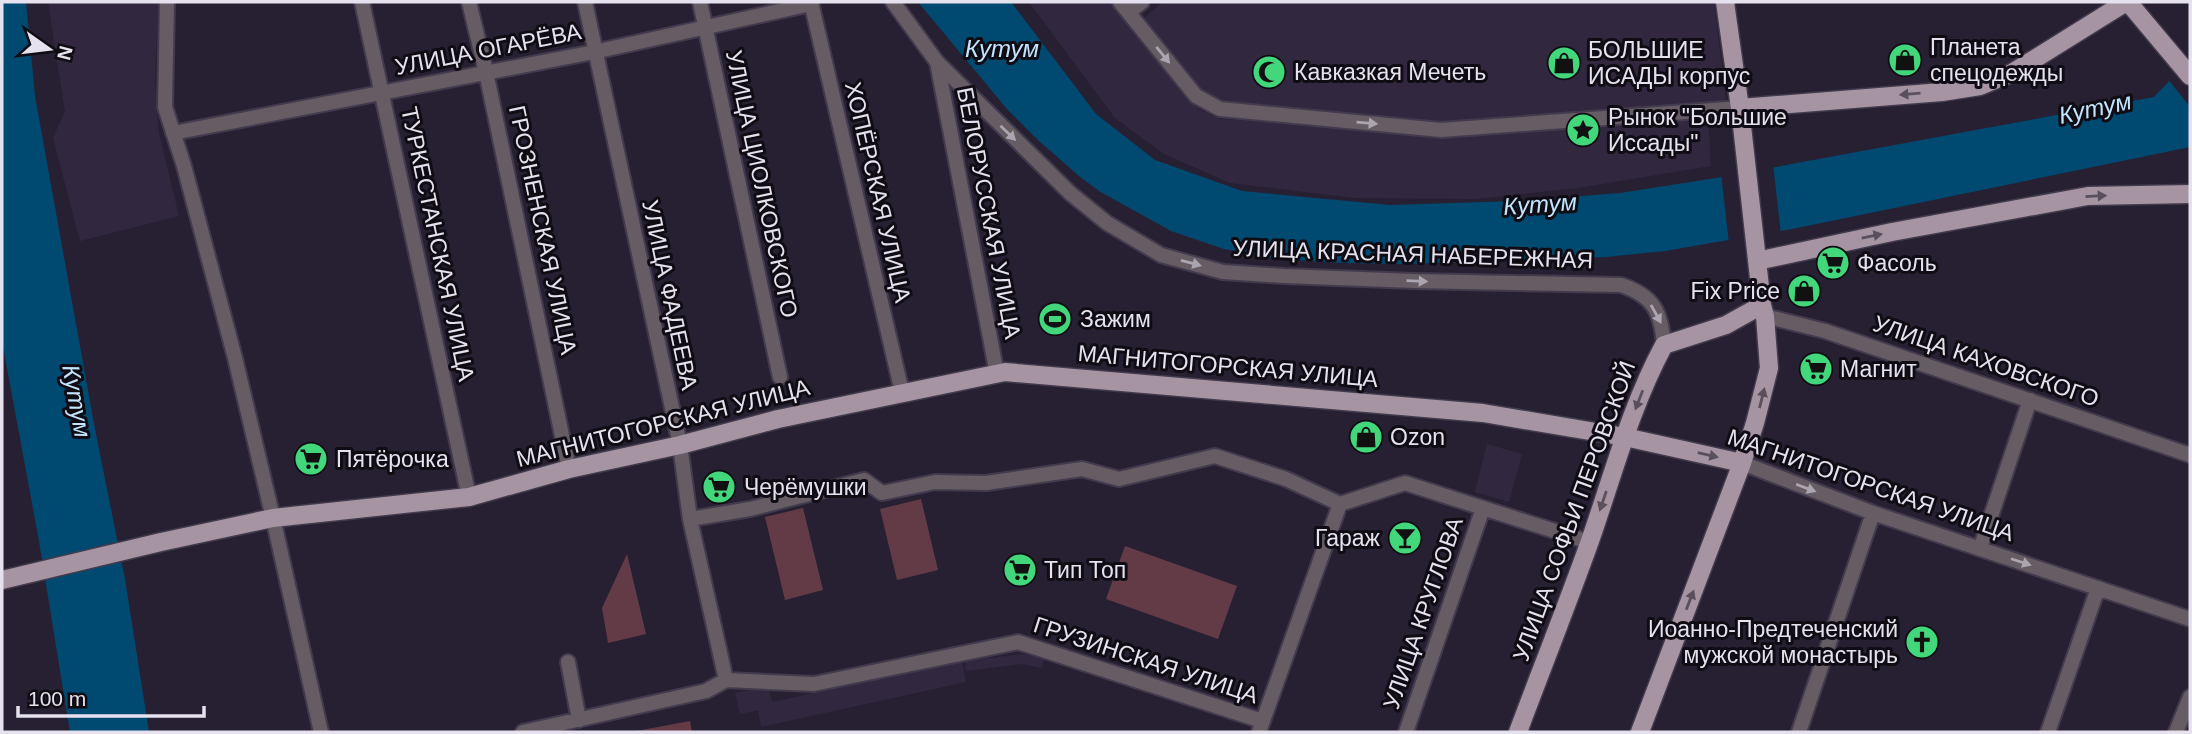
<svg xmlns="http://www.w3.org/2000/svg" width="2192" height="734" font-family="Helvetica,sans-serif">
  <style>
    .built { fill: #312840 }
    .green { fill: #633b47 }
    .water { fill: #004a71 }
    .pier { fill: #272033 }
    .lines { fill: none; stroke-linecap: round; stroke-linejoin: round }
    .minor-casing { stroke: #423b4d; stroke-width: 18 }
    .major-casing { stroke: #423b4d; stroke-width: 21 }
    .minor { stroke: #655c64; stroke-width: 14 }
    .major { stroke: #a694a3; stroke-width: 18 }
    .oneway { fill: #aba5b0 }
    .oneway2 { fill: #5a505c }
    .labels { text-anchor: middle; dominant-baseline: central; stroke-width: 6; stroke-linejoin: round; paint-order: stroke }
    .poi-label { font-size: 23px; fill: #e5e1ee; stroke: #0f0c14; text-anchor: start }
    .street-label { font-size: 23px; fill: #e5e1ee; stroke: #0f0c14 }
    .water-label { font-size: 24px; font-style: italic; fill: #c3e4fd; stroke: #0f0c14 }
  </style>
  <rect width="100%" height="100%" fill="#272033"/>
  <path class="built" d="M48,2h110l-3,80 2,30 2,21 20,83 -99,25 -27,-103 12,-27z
    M1029,2h84l85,107 21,10 251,15 238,-21 3,53 -133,22 -102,11 -121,-1 -125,-15 -66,-29 -49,-36z
    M1163,2h551l12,99 -285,25 -216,-21 -27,-15 -54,-72z
    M1487,444l35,10 -13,48 -34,-10z
    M1021,654l23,4 -2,10 -20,-4 -56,7 -1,-10z
    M962,661l4,21 -205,45 -3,-17 -18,4 -5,-21 33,-7 4,16z"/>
  <path class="green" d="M921,499l17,71 -41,10 -17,-71z
    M803,508l20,82 -38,10 -20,-83z
    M1125,546l112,40 -19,53 -112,-40z
    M627,554l19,80 -38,9 -6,-35z
    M690,721l2,11h-61z"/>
  <path class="water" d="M2,2h24l9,94 59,328 31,155 24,153h-79l-31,-191 -37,-200z
    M918,2h93l85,112 59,46 87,31 148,14 127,-4 103,-8 96,-15 438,-81 36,-38v88l-398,82 -127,22 -59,6 -200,7 -63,-1 -64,-4 -55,-10 -53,-18 -72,-40 -20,-15 -40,-35 -32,-32z"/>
  <path class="pier" d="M2190,55v52l-23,-29z
    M1773,164l8,70 -52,10 -8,-70z"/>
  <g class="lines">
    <defs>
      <path id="minor" d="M167,2l-2,105 19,59 51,192 38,160 48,214
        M362,2l107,495
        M469,2l17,70 83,397
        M585,2l95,443 10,74 36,161
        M700,2l80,375
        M811,2l91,390
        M893,2l44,60 133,131 37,30 54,32 62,17 61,4 130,5 207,4c33,11 40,27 43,60
        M1120,2l76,94 24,13 221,21 299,-22
        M1129,12l13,-10
        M937,62l60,312
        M173,133l421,-81 217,-48
        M1765,316l60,15 365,124
        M1742,463l131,50 317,106
        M690,519l60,-10 114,-29 18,13 53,-11 51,1 96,-14 37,10 96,-23 71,23 54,25 65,-21 184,59
        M1980,549l50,-149
        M568,662l11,58
        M523,732l183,-41 20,-11 88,4 204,-42 244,79
        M1259,732l81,-228
        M1406,732l77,-224
        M1799,732l74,-219
        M2048,732l50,-144
        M2176,732l14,-35"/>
      <path id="major" d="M2128,2l62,74
        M1740,108l202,-16 38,-6 32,-13 114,-71
        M1757,261l135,-29 196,-36 102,-2
        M2,580l159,-38 112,-24 196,-21 100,-28 111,-24 98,-26 227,-47 478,41 142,24 117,26
        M1518,732c24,-64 49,-127 72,-191 23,-66 41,-135 74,-196l62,-20 36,-20
        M1640,732l102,-269 13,-40 14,-55 -4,-52 -3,-11 -22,-197 -15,-106"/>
    </defs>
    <use href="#minor" class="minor-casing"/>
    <use href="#major" class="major-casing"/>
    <use href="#minor" class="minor"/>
    <use href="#major" class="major"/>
  </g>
  <defs><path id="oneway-solid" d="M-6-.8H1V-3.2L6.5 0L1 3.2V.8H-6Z" transform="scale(1.75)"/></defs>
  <g class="oneway">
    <use href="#oneway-solid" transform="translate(1163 55) rotate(51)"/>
    <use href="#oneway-solid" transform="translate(1367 123) rotate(5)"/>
    <use href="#oneway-solid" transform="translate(1008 133) rotate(44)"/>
    <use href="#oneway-solid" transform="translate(1191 263) rotate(15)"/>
    <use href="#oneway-solid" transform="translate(1417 281) rotate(2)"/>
    <use href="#oneway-solid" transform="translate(1656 314) rotate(61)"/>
    <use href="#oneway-solid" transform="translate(1806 488) rotate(21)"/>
    <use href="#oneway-solid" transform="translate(2021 562) rotate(18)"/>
  </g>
  <g class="oneway2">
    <use href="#oneway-solid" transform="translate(1910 94) rotate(175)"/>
    <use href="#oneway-solid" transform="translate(2096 196) rotate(-3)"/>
    <use href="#oneway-solid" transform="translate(1872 236) rotate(-12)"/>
    <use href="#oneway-solid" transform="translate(1762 398) rotate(-76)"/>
    <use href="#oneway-solid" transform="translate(1639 400) rotate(111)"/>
    <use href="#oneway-solid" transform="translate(1708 455) rotate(13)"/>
    <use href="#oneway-solid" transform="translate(1603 501) rotate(109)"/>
    <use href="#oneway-solid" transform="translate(1690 600) rotate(-69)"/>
  </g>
  <defs>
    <symbol id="shop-disc" viewBox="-11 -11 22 22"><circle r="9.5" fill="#43d77b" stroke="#0f0c14"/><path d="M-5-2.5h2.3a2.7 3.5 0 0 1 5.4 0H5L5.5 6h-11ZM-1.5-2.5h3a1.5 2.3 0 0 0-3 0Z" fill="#111"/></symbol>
    <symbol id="mosque-disc" viewBox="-11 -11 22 22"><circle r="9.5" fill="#43d77b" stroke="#0f0c14"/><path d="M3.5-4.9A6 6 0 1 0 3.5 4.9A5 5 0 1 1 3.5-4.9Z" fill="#111"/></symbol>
    <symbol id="sight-disc" viewBox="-11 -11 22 22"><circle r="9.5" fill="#43d77b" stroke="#0f0c14"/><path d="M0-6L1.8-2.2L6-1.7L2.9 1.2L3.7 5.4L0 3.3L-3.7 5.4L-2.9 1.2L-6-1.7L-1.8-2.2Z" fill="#111"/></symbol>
    <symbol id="supermarket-disc" viewBox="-11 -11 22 22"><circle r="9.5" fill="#43d77b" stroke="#0f0c14"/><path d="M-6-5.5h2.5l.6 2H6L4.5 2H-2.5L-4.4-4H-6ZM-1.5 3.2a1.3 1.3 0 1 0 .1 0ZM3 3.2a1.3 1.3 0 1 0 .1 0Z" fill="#111"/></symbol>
    <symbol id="stadium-disc" viewBox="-11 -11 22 22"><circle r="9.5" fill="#43d77b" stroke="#0f0c14"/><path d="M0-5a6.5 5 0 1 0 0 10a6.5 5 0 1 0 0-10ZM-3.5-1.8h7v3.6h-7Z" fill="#111"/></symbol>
    <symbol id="bar-disc" viewBox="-11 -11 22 22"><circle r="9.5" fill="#43d77b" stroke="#0f0c14"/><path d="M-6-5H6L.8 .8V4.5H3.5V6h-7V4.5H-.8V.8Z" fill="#111"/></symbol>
    <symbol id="church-disc" viewBox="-11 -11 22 22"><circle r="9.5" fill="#43d77b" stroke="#0f0c14"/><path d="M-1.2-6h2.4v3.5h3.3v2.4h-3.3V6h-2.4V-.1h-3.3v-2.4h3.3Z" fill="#111"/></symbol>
  </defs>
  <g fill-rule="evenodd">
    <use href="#shop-disc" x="1886" y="41" width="38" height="38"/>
    <use href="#shop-disc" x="1545" y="44" width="38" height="38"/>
    <use href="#mosque-disc" x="1250" y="53" width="38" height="38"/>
    <use href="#sight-disc" x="1564" y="111" width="38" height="38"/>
    <use href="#supermarket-disc" x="1814" y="244" width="38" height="38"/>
    <use href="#shop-disc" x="1785" y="272" width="38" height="38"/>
    <use href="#stadium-disc" x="1036" y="300" width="38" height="38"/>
    <use href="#supermarket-disc" x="1797" y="350" width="38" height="38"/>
    <use href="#shop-disc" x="1347" y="418" width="38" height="38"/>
    <use href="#supermarket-disc" x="292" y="440" width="38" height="38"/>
    <use href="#supermarket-disc" x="700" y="468" width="38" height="38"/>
    <use href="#bar-disc" x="1386" y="519" width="38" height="38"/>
    <use href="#supermarket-disc" x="1001" y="551" width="38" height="38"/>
    <use href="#church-disc" x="1903" y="623" width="38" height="38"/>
  </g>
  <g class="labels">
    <g class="poi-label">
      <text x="1930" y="47">Планета<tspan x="1930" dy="26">спецодежды</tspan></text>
      <text x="1588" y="50">БОЛЬШИЕ<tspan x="1588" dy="26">ИСАДЫ корпус</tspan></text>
      <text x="1294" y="72">Кавказкая Мечеть</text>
      <text x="1608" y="117">Рынок "Большие<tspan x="1608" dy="26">Иссады"</tspan></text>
      <text x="1857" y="263">Фасоль</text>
      <text x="1780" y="291" text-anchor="end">Fix Price</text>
      <text x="1080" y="319">Зажим</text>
      <text x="1840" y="369">Магнит</text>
      <text x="1390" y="437">Ozon</text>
      <text x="336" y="459">Пятёрочка</text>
      <text x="744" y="487">Черёмушки</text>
      <text x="1380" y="538" text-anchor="end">Гараж</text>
      <text x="1044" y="570">Тип Топ</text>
      <text x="1898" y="629" text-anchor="end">Иоанно-Предтеченский<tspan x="1898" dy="26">мужской монастырь</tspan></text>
    </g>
    <g class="street-label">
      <text transform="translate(488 49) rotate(-11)">УЛИЦА ОГАРЁВА</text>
      <text transform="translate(762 184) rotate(78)">УЛИЦА ЦИОЛКОВСКОГО</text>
      <text transform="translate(878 192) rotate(77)">ХОПЁРСКАЯ УЛИЦА</text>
      <text transform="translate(989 213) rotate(79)">БЕЛОРУССКАЯ УЛИЦА</text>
      <text transform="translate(543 230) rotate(78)">ГРОЗНЕНСКАЯ УЛИЦА</text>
      <text transform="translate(438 244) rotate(78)">ТУРКЕСТАНСКАЯ УЛИЦА</text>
      <text transform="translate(1413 254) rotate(2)">УЛИЦА КРАСНАЯ НАБЕРЕЖНАЯ</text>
      <text transform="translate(670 295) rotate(78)">УЛИЦА ФАДЕЕВА</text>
      <text transform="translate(1986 361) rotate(19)">УЛИЦА КАХОВСКОГО</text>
      <text transform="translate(1228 366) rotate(5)">МАГНИТОГОРСКАЯ УЛИЦА</text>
      <text transform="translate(663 423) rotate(-14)">МАГНИТОГОРСКАЯ УЛИЦА</text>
      <text transform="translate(1871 485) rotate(19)">МАГНИТОГОРСКАЯ УЛИЦА</text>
      <text transform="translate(1574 511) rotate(-70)">УЛИЦА СОФЬИ ПЕРОВСКОЙ</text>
      <text transform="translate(1423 613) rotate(-71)">УЛИЦА КРУГЛОВА</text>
      <text transform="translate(1146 660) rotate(18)">ГРУЗИНСКАЯ УЛИЦА</text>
    </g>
    <g class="water-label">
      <text x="1002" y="48">Кутум</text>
      <text transform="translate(2095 108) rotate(-12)">Кутум</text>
      <text transform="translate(1540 204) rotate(-4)">Кутум</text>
      <text transform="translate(77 401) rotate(80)">Кутум</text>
    </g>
  </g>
  <rect width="2192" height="734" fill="none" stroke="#e5e1ee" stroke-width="7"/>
  <g transform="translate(49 49) rotate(104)" stroke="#0f0c14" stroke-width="5" paint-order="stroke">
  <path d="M0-5L12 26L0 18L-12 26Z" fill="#e5e1ee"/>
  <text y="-10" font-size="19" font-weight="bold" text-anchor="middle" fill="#e5e1ee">N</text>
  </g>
  <path d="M18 706v10h186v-10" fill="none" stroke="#e5e1ee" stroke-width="3.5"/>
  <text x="28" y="706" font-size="21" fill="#e5e1ee" stroke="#0f0c14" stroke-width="5" paint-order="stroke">100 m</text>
</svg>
